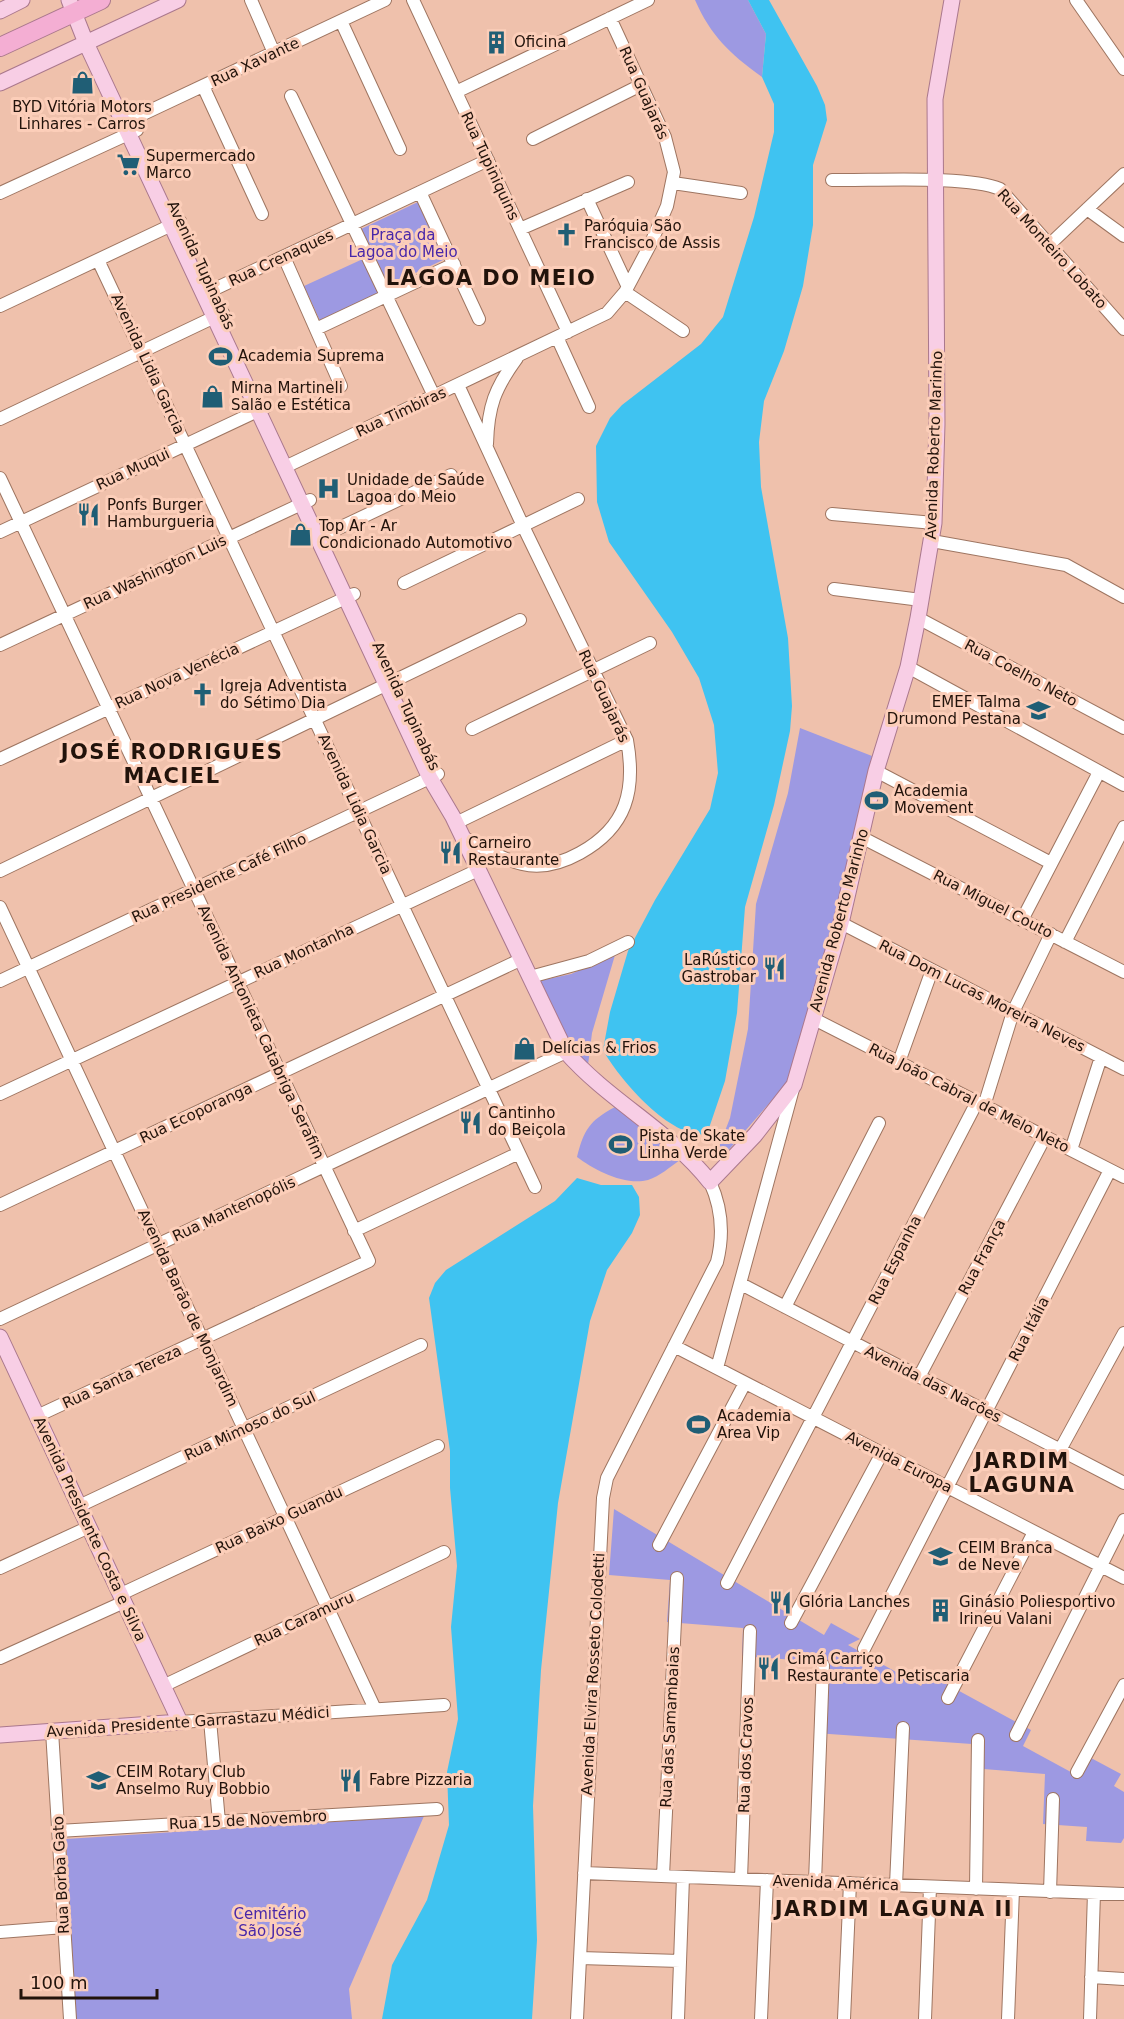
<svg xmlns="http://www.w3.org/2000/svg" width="1124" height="2019" font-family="'DejaVu Sans',sans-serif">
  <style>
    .green { fill: #9d99e2 }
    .water { fill: #3fc3f1 }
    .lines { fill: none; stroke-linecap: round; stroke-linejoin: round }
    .minor-casing { stroke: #9e7561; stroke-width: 14 }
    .major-casing { stroke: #aa788d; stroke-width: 17 }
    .highway-casing { stroke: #aa788d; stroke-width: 20 }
    .minor { stroke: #fff; stroke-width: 12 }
    .major { stroke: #f8cee5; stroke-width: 15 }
    .highway { stroke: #f4aed3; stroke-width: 18 }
    .labels { text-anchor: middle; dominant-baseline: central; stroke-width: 6; stroke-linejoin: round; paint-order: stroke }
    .poi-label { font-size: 15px; fill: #22130b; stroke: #fcceb9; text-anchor: start }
    .street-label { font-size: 15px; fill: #22130b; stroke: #fcceb9 }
    .park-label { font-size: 15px; fill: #4827a9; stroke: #fcceb9 }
    .district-label { font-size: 21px; font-weight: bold; letter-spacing: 1.5px; fill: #22130b; stroke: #fcceb9 }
  </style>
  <rect width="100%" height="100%" fill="#efc1ac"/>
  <path class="green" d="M695,0h53l18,34 -4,43c-33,-24 -51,-41 -67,-77z
    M418,202l27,57 -57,27 -27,-57z
    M365,258l16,34 -61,29 -16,-35z
    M800,728l72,28 -40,177 -46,151 -67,77 -4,-4 15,-39 18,-89 8,-125 32,-111z
    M615,955l-23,78 -4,32 -21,-26 -28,-58 32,-7z
    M615,1107l65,53c-10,7 -20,16 -32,20 -23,6 -54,-10 -71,-23 7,-27 12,-36 38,-50z
    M614,1509l210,126 7,-12 29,16 -12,6 73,41 7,-12 103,56 -8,16 57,31 11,-19 30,16 -7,12 10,6v46l-3,5 -35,-2 1,-14 -44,-3 2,-50 -74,-6 1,-24 -157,-11 5,-71 -78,-6 1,-28 -76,-6 3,-42 -61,-5z
    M424,1816l-75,173 3,30h-276l-10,-180z"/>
  <path class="water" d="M748,0h21l48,86 8,19 2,15 -14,45v60l-10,61 -19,65 -20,50 -5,41 2,45 27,151 4,68 -2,25 -16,74 -29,102 -8,106 -12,68 -18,53c-36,6 -88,-55 -104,-84l7,-38 18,-61 27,-51 55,-91 8,-36 -4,-48 -15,-47 -27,-46 -63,-90 -12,-40 -1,-56 14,-28 12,-13 79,-61 22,-27 31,-100 20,-85v-28l-12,-27 4,-43z
    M577,1178l24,7h31l7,12 1,18 -8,18 -25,37 -17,51 -32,182 -17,167 -8,136 4,134 -5,79h-150l10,-54 35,-65 22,-75 -2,-53 11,-53 -7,-92 6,-61 -7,-78v-37l-21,-153 6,-15 11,-13 109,-69z"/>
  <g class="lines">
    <defs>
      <path id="minor" d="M251,0l23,53
        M413,0l155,332
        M1076,0l48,69
        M341,21l59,128
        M203,86l59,128
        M456,92l192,-92
        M291,96l143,300
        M124,123l261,-123
        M533,139l108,-54
        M832,180c38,1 136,-5 168,9l124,140
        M673,183l68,10
        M420,192l59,127
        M0,193l137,-63
        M587,199l40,86
        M1087,209l37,27
        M520,229l108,-47
        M1049,245l75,-71
        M284,257l57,129
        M98,260l437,927
        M625,292l58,39
        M204,294l284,-134
        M0,306l180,-85
        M316,329l138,-65
        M557,337l32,70
        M458,385l65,141 104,214c9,50 0,87 -47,113 -18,10 -37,16 -58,11 -21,-5 -40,-17 -59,-27
        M0,419l223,-106
        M487,444c1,-38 8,-56 30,-86
        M285,467l322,-154 18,-21 25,-47 17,-39 7,-34 -9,-35 -55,-119
        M0,478l369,783 -332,155
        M832,514l102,9
        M0,532l266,-125
        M318,538l133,-63
        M932,541l134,24 58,32
        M404,583l174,-84
        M834,589l87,11
        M918,618l206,110
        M0,645l310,-145
        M908,667l216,118
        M472,729l178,-86
        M0,759l354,-165
        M876,771l175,92
        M456,823l171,-83
        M861,837l263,135
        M0,871l520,-251
        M0,907l375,802
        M1022,920l77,-148
        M841,923l283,146
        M1065,942l59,-115
        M530,977l59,-16 39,-19
        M0,981l438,-207
        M814,1019l310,158
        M899,1062l33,-92
        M0,1094l478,-224
        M984,1106l29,-94 38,-78
        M1071,1150l30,-93
        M0,1205l522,-246
        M354,1231l165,-78
        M741,1284l383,199
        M785,1307l94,-184
        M0,1319l566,-267
        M674,1346l450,232
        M717,1368l76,-279
        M919,1377l126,-240
        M1060,1450l64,-117
        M79,1506l342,-161
        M659,1545l86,-162
        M0,1568l89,-41
        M727,1583l250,-481
        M121,1594l317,-148
        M791,1623l91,-170
        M864,1649l246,-479
        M0,1658l124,-56
        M163,1686l281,-134
        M948,1698l86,-166
        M210,1720l9,102
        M180,1722l264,-17
        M52,1731l18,288
        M1016,1735l108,-215
        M1077,1772l47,-87
        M58,1831l379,-22
        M584,1873l540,21
        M663,1876l14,-298
        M741,1879l9,-248
        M815,1882l8,-217
        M896,1885l7,-157
        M976,1889l2,-149
        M1050,1892l3,-93
        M0,1932l64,-5
        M580,1958l100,3
        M1091,1977l33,2
        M577,2019l26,-521 4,-20 110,-216c7,-28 5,-54 -7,-80
        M678,2019l5,-142
        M761,2019l6,-139
        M844,2019l6,-136
        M925,2019l5,-132
        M1008,2019l5,-129
        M1090,2019l4,-126"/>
      <path id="major" d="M69,0l17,43 344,735 23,39 113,235c43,49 104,79 144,130l45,-47 39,-50 47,-162 35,-152 32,-104 10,-49 16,-95 3,-99 -2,-325 17,-99
        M0,11l22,-11
        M0,83l178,-83
        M0,1337l180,385 -180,13"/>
      <path id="highway" d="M0,47l101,-47"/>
    </defs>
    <use href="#minor" class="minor-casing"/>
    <use href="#major" class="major-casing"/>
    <use href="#highway" class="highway-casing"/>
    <use href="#minor" class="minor"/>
    <use href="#major" class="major"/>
    <use href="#highway" class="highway"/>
  </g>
  <defs>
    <symbol id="building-bare" viewBox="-9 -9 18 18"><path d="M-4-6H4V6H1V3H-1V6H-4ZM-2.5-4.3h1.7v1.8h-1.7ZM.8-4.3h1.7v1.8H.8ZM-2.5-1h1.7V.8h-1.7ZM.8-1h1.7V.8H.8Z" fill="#205e75" stroke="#fcceb9" stroke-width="2.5" paint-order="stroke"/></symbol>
    <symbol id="shop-bare" viewBox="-9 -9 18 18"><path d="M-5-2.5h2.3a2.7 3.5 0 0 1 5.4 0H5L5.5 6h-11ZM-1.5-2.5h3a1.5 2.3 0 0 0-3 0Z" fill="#205e75" stroke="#fcceb9" stroke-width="2.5" paint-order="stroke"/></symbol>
    <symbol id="supermarket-bare" viewBox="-9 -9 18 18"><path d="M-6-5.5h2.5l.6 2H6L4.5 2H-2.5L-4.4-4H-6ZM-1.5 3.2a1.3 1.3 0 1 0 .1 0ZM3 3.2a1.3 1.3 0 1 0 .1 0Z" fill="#205e75" stroke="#fcceb9" stroke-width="2.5" paint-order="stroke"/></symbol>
    <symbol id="church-bare" viewBox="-9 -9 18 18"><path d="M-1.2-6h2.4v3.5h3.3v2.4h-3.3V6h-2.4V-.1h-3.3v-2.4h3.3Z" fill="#205e75" stroke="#fcceb9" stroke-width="2.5" paint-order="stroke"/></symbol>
    <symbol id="stadium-bare" viewBox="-9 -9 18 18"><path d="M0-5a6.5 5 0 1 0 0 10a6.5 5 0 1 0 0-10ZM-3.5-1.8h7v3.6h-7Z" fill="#205e75" stroke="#fcceb9" stroke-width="2.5" paint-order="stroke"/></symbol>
    <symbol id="hospital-bare" viewBox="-9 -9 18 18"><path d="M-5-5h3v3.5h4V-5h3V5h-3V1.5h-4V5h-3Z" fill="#205e75" stroke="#fcceb9" stroke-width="2.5" paint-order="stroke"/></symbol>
    <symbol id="restaurant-bare" viewBox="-9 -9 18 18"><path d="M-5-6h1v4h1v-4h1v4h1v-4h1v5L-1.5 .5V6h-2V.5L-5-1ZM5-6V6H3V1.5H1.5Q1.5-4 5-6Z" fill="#205e75" stroke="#fcceb9" stroke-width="2.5" paint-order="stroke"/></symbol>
    <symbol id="school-bare" viewBox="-9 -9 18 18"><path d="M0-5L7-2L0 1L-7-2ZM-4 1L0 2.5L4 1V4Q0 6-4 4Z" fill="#205e75" stroke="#fcceb9" stroke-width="2.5" paint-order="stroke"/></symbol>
  </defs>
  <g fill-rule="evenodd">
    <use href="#building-bare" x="480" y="26" width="33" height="33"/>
    <use href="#shop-bare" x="66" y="66" width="33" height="33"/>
    <use href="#supermarket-bare" x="112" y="148" width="33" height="33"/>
    <use href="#church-bare" x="550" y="218" width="33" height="33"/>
    <use href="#stadium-bare" x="204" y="340" width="33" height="33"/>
    <use href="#shop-bare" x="196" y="380" width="33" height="33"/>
    <use href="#hospital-bare" x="312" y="472" width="33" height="33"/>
    <use href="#restaurant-bare" x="72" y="498" width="33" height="33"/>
    <use href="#shop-bare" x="284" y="518" width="33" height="33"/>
    <use href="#church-bare" x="186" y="678" width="33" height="33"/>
    <use href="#school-bare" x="1022" y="694" width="33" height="33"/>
    <use href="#stadium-bare" x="860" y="784" width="33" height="33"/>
    <use href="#restaurant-bare" x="434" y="836" width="33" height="33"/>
    <use href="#restaurant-bare" x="758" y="952" width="33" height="33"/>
    <use href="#shop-bare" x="508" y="1032" width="33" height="33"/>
    <use href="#restaurant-bare" x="454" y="1106" width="33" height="33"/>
    <use href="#stadium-bare" x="604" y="1128" width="33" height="33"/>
    <use href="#stadium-bare" x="682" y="1408" width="33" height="33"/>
    <use href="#school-bare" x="924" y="1540" width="33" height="33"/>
    <use href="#restaurant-bare" x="764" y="1586" width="33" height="33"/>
    <use href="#building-bare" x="924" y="1594" width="33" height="33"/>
    <use href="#restaurant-bare" x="752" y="1652" width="33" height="33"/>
    <use href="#restaurant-bare" x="334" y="1764" width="33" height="33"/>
    <use href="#school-bare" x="82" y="1764" width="33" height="33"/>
  </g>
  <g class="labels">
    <g class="poi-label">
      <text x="514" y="42">Oficina</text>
      <text x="82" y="107" text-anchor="middle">BYD Vitória Motors<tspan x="82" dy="17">Linhares - Carros</tspan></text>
      <text x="146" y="156">Supermercado<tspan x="146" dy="17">Marco</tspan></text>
      <text x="584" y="226">Paróquia São<tspan x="584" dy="17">Francisco de Assis</tspan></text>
      <text x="238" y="356">Academia Suprema</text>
      <text x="231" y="388">Mirna Martineli<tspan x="231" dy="17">Salão e Estética</tspan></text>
      <text x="347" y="480">Unidade de Saúde<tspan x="347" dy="17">Lagoa do Meio</tspan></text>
      <text x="107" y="505">Ponfs Burger<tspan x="107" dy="17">Hamburgueria</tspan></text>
      <text x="319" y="526">Top Ar - Ar<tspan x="319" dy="17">Condicionado Automotivo</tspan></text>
      <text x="220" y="686">Igreja Adventista<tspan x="220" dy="17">do Sétimo Dia</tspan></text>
      <text x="1021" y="702" text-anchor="end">EMEF Talma<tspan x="1021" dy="17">Drumond Pestana</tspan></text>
      <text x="894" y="791">Academia<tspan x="894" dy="17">Movement</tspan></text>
      <text x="468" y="843">Carneiro<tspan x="468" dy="17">Restaurante</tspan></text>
      <text x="756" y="960" text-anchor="end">LaRústico<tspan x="756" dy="17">Gastrobar</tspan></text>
      <text x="542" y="1048">Delícias &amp; Frios</text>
      <text x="488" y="1113">Cantinho<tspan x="488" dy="17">do Beiçola</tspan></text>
      <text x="639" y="1136">Pista de Skate<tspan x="639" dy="17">Linha Verde</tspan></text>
      <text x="717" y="1416">Academia<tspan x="717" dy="17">Area Vip</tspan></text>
      <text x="958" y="1548">CEIM Branca<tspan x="958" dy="17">de Neve</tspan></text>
      <text x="799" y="1602">Glória Lanches</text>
      <text x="959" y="1602">Ginásio Poliesportivo<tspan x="959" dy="17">Irineu Valani</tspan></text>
      <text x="787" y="1659">Cimá Carriço<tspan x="787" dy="17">Restaurante e Petiscaria</tspan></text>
      <text x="116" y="1772">CEIM Rotary Club<tspan x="116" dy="17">Anselmo Ruy Bobbio</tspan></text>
      <text x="369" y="1780">Fabre Pizzaria</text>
    </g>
    <g class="street-label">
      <text transform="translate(255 62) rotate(-25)">Rua Xavante</text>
      <text transform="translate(644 93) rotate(66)">Rua Guajarás</text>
      <text transform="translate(490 166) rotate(65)">Rua Tupiniquins</text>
      <text transform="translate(1052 249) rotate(48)">Rua Monteiro Lobato</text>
      <text transform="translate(281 258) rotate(-25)">Rua Crenaques</text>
      <text transform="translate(201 265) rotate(65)">Avenida Tupinabás</text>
      <text transform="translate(148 364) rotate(65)">Avenida Lidia Garcia</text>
      <text transform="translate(401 412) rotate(-25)">Rua Timbiras</text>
      <text transform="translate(934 445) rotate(-88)">Avenida Roberto Marinho</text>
      <text transform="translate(133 469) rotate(-25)">Rua Muqui</text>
      <text transform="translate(155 572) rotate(-25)">Rua Washington Luis</text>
      <text transform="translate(1021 673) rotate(28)">Rua Coelho Neto</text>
      <text transform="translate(177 676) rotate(-25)">Rua Nova Venécia</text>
      <text transform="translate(604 696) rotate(65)">Rua Guajarás</text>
      <text transform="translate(406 706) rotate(65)">Avenida Tupinabás</text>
      <text transform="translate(355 804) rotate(65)">Avenida Lidia Garcia</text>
      <text transform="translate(219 878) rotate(-25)">Rua Presidente Café Filho</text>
      <text transform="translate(993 904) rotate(27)">Rua Miguel Couto</text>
      <text transform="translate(839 920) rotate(-75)">Avenida Roberto Marinho</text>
      <text transform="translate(304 951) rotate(-25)">Rua Montanha</text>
      <text transform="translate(982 996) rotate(27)">Rua Dom Lucas Moreira Neves</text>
      <text transform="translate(261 1032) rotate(65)">Avenida Antonieta Catabriga Serafim</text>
      <text transform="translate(969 1098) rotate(27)">Rua João Cabral de Melo Neto</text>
      <text transform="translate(196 1113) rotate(-25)">Rua Ecoporanga</text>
      <text transform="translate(234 1209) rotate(-25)">Rua Mantenopólis</text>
      <text transform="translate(982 1257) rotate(-62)">Rua França</text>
      <text transform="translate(895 1260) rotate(-63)">Rua Espanha</text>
      <text transform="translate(188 1308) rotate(65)">Avenida Barão de Monjardim</text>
      <text transform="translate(1029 1329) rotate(-63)">Rua Itália</text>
      <text transform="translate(122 1377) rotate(-25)">Rua Santa Tereza</text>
      <text transform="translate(933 1384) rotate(27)">Avenida das Nacões</text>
      <text transform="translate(250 1426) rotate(-25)">Rua Mimoso do Sul</text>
      <text transform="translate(899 1462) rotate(27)">Avenida Europa</text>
      <text transform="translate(279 1520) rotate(-25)">Rua Baixo Guandu</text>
      <text transform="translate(90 1529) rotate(65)">Avenida Presidente Costa e Silva</text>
      <text transform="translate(304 1619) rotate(-25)">Rua Caramuru</text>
      <text transform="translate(593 1674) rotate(-87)">Avenida Elvira Rosseto Colodetti</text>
      <text transform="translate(188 1722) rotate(-4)">Avenida Presidente Garrastazu Médici</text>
      <text transform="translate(670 1727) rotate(-87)">Rua das Samambaias</text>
      <text transform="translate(746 1755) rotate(-88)">Rua dos Cravos</text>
      <text transform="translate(248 1820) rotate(-3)">Rua 15 de Novembro</text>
      <text transform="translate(61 1875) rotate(-93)">Rua Borba Gato</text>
      <text transform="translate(836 1883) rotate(2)">Avenida América</text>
    </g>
    <g class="park-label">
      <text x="403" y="235">Praça da<tspan x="403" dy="17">Lagoa do Meio</tspan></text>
      <text x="270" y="1914">Cemitério<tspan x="270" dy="17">São José</tspan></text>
    </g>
    <g class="district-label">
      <text x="491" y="278">LAGOA DO MEIO</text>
      <text x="172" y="752">JOSÉ RODRIGUES<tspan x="172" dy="24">MACIEL</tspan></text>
      <text x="1022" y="1461">JARDIM<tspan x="1022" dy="24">LAGUNA</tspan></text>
      <text x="894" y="1909">JARDIM LAGUNA II</text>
    </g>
  </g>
  <path d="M21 1989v9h136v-9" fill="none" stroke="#22130b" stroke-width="3"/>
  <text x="30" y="1989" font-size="18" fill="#22130b" stroke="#fcceb9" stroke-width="4.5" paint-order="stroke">100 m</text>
</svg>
